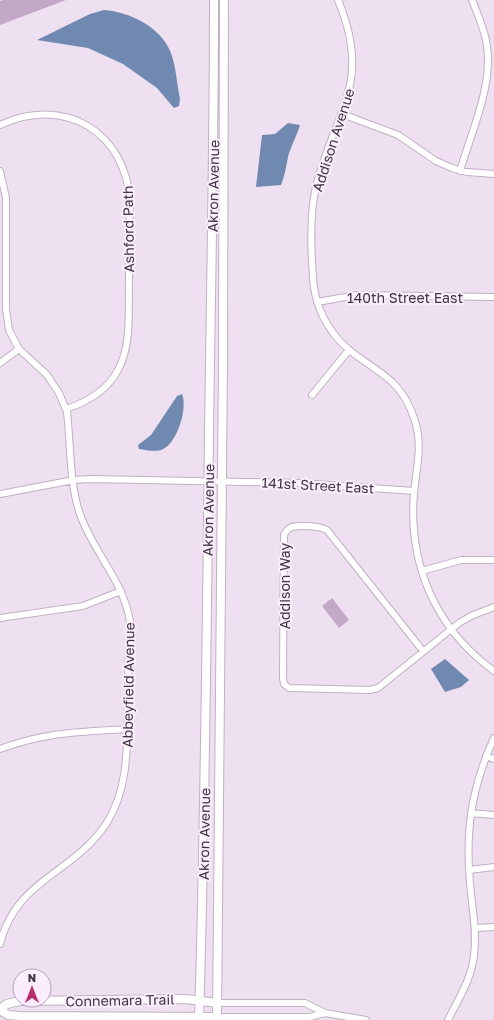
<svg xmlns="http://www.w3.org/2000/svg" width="494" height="1020" font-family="'Golos Text',sans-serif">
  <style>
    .green { fill: #c3a8c7 }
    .water { fill: #7089b0 }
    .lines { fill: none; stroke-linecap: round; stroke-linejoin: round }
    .minor-casing { stroke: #bfb1c1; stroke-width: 8 }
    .tertiary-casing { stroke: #bfb1c1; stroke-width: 10 }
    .minor { stroke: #fff; stroke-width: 6 }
    .tertiary { stroke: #fff; stroke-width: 8 }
    .labels { text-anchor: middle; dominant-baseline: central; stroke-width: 4; stroke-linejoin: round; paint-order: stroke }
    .street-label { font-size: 14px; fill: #3c363d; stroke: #fcedfe }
  </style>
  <rect width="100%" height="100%" fill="#efe0f1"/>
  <path class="green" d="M3,0h63l-66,25v-24z
    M332,598l17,22 -10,8 -17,-22z"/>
  <path class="water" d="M104,10c26,2 57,17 67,43 5,14 6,31 9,46l-1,7 -5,2 -17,-20 -34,-24 -35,-16 -51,-8 53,-26z
    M288,123l12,2c-1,5 -10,24 -12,32 -2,10 -3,18 -7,28l-25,2 6,-52 13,-1z
    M182,394c6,14 -5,51 -21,56 -6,2 -16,0 -22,-1l-1,-4 13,-10 26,-39z
    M445,659l24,21 -8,7 -16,5 -14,-23z"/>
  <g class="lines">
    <defs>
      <path id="minor" d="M338,0c35,84 -3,110 -22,187 -6,25 -5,64 -3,90 1,27 14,54 35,72 29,24 52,28 66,69 9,25 3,48 0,74 -6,72 21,136 80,179
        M342,114l56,21 38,26 16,7 15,4 27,2
        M0,125c63,-30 126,6 130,77 -1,27 -1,54 -1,82 -1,27 3,61 -11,86 -11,21 -31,32 -52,39
        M0,171l6,27v111l3,21 10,19 28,26 12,18 8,19c4,34 2,73 14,105 14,37 43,65 49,105 -1,25 -2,51 -2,76 -1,42 2,90 -22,126 -33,50 -90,55 -106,120
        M460,171c11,-38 33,-85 27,-125 -2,-16 -9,-31 -15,-46
        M317,302l40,-7 137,2
        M0,363l19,-14
        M312,395l37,-45
        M0,494l74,-14 18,-1 209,4 113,8
        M422,571l39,-11h33
        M0,618l83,-12 38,-15
        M423,651l-96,-121c-7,-4 -26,-5 -35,-3 -4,1 -6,4 -8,8l-1,143 1,6 5,4 81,2 8,-2 81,-65 12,-7 23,-9
        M0,749c45,-17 80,-17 128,-20
        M486,756l8,3
        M471,813l23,2
        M469,870l25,-3
        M475,928l19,-1
        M217,1003h88l20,10 41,7
        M217,1017h93l15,-4
        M448,1020c10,-20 24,-42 26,-65 3,-24 -2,-48 -4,-72 -5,-54 2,-96 24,-145"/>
      <path id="tertiary" d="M0,1009l7,-5 13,-3 166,-2 31,4
        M0,1010l8,5 12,1 197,1
        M199,1020c6,-196 8,-393 10,-589 2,-144 5,-287 5,-431
        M217,1020l6,-658 1,-362"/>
    </defs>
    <use href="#minor" class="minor-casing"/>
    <use href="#tertiary" class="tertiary-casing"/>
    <use href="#minor" class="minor"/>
    <use href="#tertiary" class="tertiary"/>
  </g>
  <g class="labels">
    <g class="street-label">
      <text transform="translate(333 140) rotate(-72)">Addison Avenue</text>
      <text transform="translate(213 186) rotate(-89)">Akron Avenue</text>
      <text transform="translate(128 229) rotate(-91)">Ashford Path</text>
      <text x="405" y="297">140th Street East</text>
      <text transform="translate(318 485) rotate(3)">141st Street East</text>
      <text transform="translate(208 510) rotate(-89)">Akron Avenue</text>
      <text transform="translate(284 586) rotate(-90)">Addison Way</text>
      <text transform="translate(128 685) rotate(-89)">Abbeyfield Avenue</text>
      <text transform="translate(204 834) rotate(-89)">Akron Avenue</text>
      <text transform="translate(120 1000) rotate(-1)">Connemara Trail</text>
    </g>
  </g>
  <g transform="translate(32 988)"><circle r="19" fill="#fcedfe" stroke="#afa4b1"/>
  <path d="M0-3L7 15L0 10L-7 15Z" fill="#b92f6d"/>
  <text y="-6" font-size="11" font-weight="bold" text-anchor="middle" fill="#3c363d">N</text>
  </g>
</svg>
